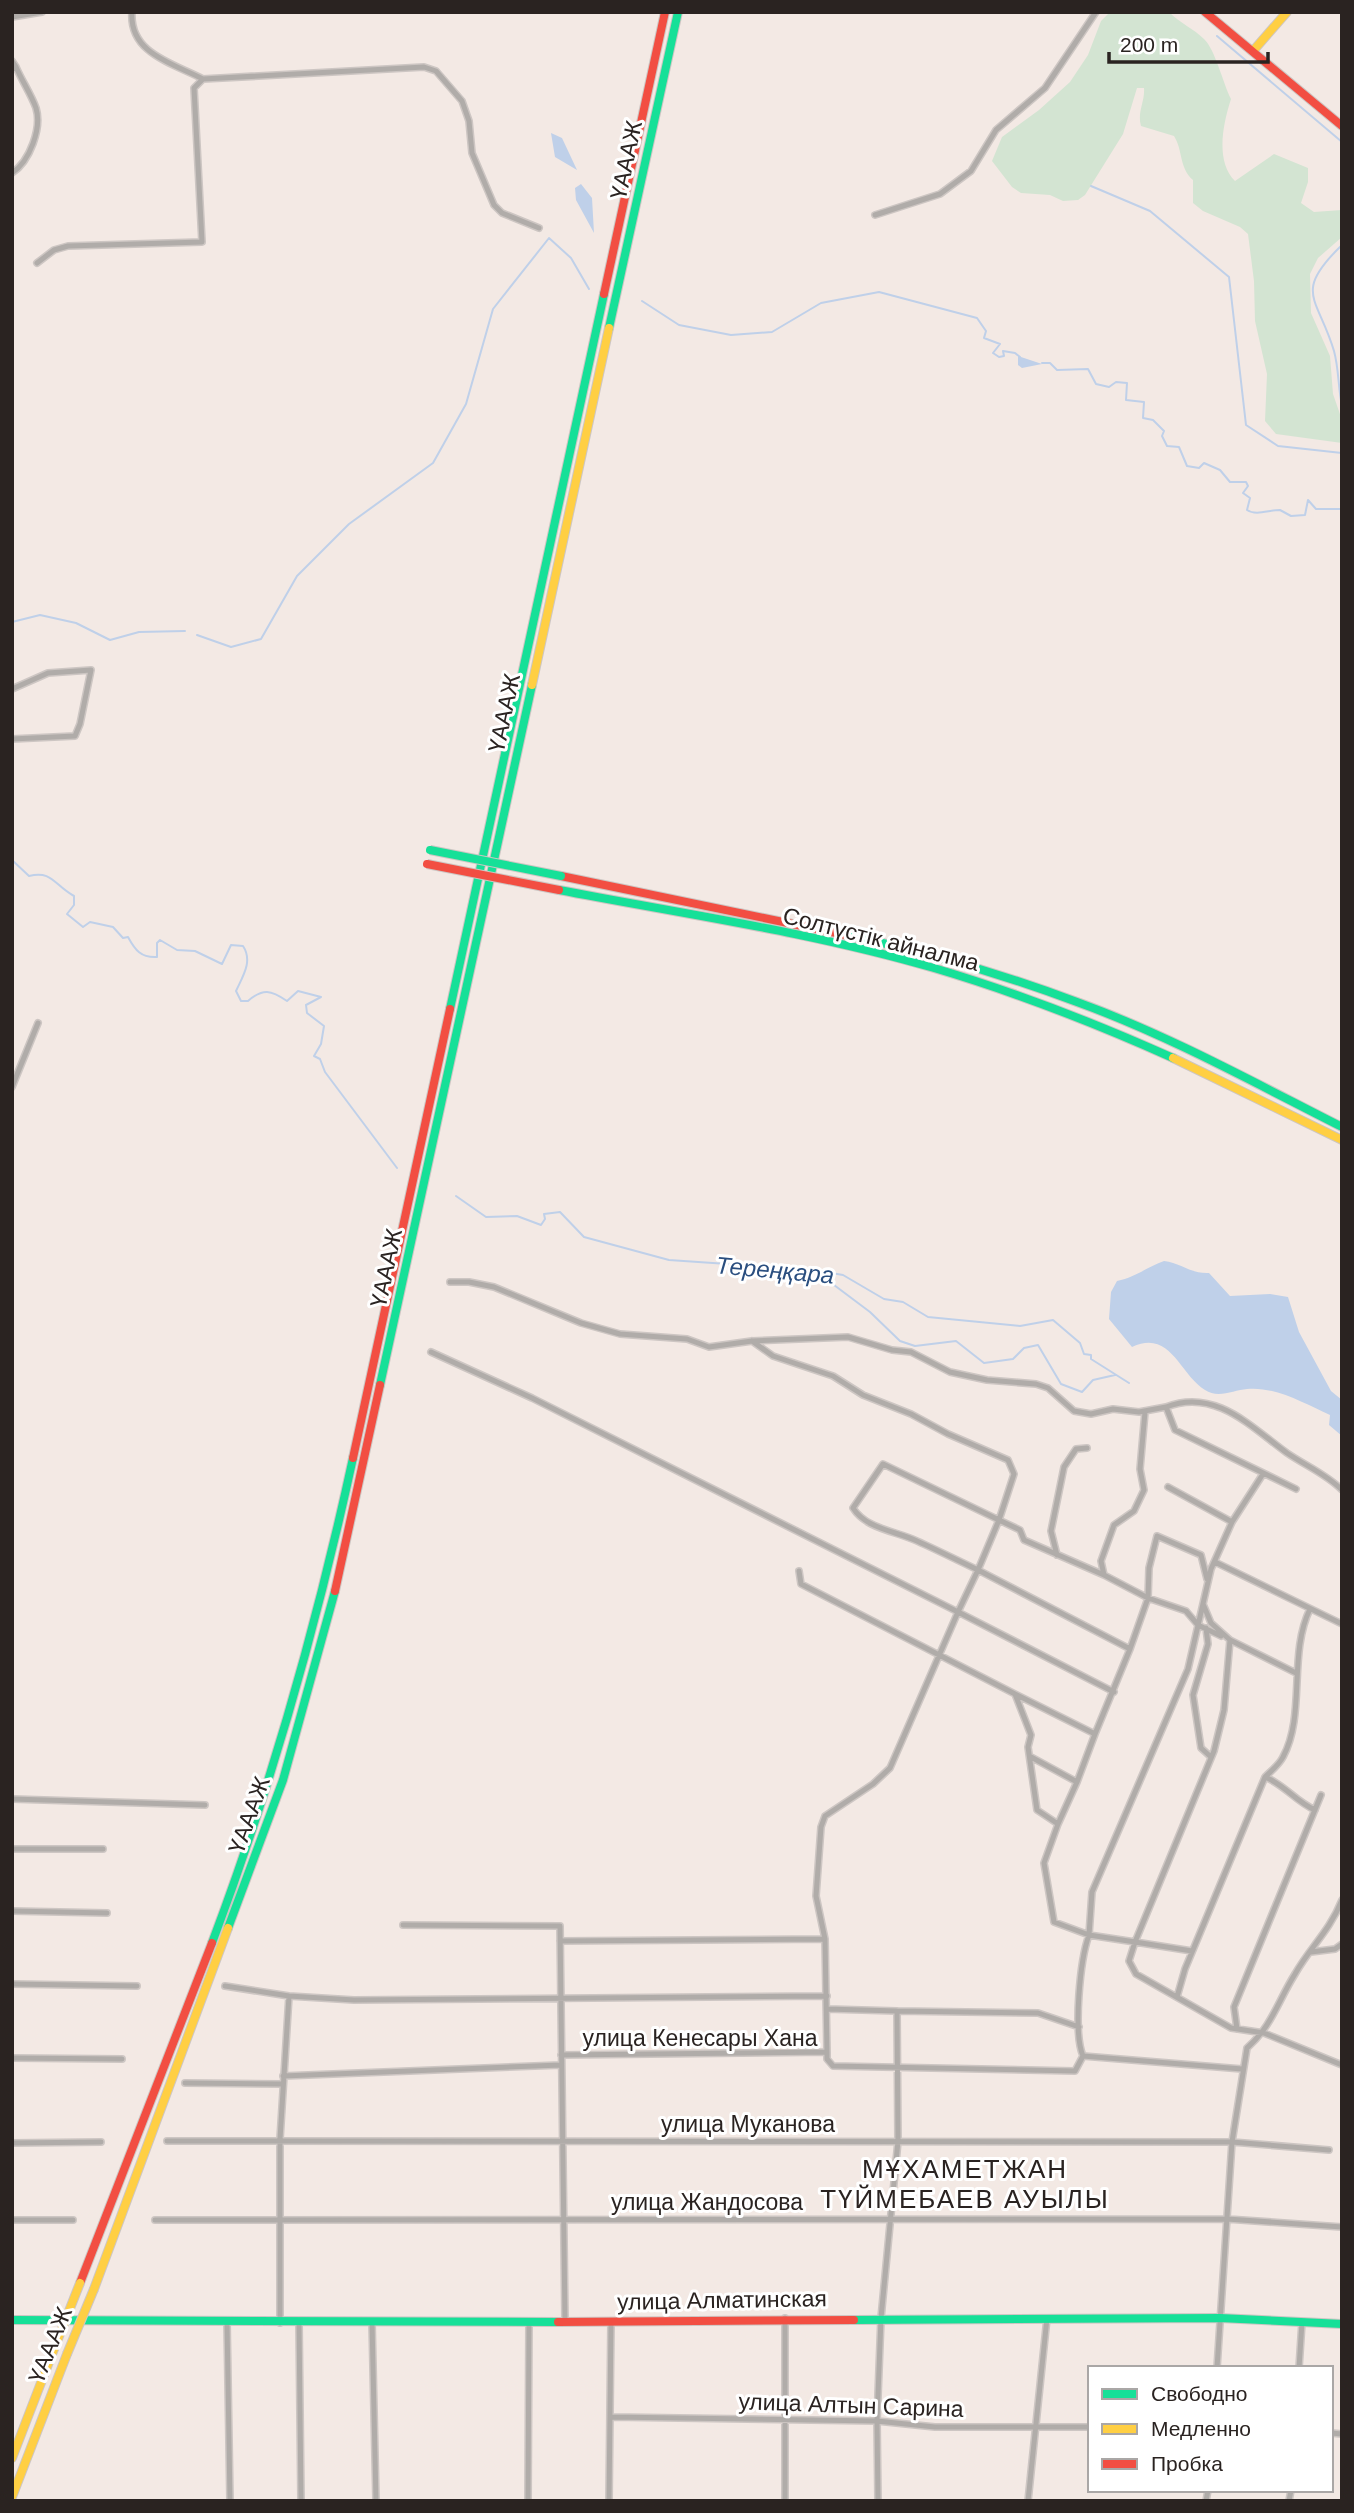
<svg xmlns="http://www.w3.org/2000/svg" width="1354" height="2513" font-family="Helvetica,sans-serif">
  <style>
    .green { fill: #d3e4d2 }
    .water { fill: #bfd0e9 }
    .lines { fill: none; stroke-linecap: round; stroke-linejoin: round }
    .stream { stroke: #bfd0e9; stroke-width: 2 }
    .street-casing { stroke: #cdc6c3; stroke-width: 8 }
    .fast-casing { stroke: #cdc6c3; stroke-width: 10 }
    .slow-casing { stroke: #cdc6c3; stroke-width: 10 }
    .jam-casing { stroke: #cdc6c3; stroke-width: 10 }
    .street { stroke: #b0aca9; stroke-width: 5 }
    .fast { stroke: #16e098; stroke-width: 8 }
    .slow { stroke: #ffcf43; stroke-width: 8 }
    .jam { stroke: #f24e42; stroke-width: 8 }
    .fast-bridge-casing { stroke: #cdc6c3; stroke-width: 10; stroke-linecap: butt }
    .slow-bridge-casing { stroke: #cdc6c3; stroke-width: 10; stroke-linecap: butt }
    .jam-bridge-casing { stroke: #cdc6c3; stroke-width: 10; stroke-linecap: butt }
    .fast-bridge { stroke: #16e098; stroke-width: 8 }
    .slow-bridge { stroke: #ffcf43; stroke-width: 8 }
    .jam-bridge { stroke: #f24e42; stroke-width: 8 }
    .labels { text-anchor: middle; dominant-baseline: central; stroke-width: 6; stroke-linejoin: round; paint-order: stroke }
    .street-label { font-size: 23px; fill: #2a2321; stroke: #fff }
    .water-label { font-size: 24px; font-style: italic; fill: #2a4e7f; stroke: #fff }
    .quarter-label { font-size: 26px; letter-spacing: 2px; fill: #2a2321; stroke: #fff }
  </style>
  <rect width="100%" height="100%" fill="#f3e9e4"/>
  <path class="green" d="M1110,12h59c11,11 25,17 35,27 11,10 19,44 27,60 -8,25 -16,62 4,82l39,-27 34,14v14l-7,21 13,9 28,-2v27l-24,21 -8,16 1,39 19,43 3,38 9,26v23l-66,-9 -11,-13 2,-47 -12,-53 -1,-40 -6,-47 -8,-7 -37,-16 -10,-8v-23c-14,-12 -10,-30 -19,-44l-33,-10c-4,-14 4,-24 3,-38h-7l-14,46 -38,61 -7,5 -15,1 -13,-6 -29,-2 -9,-6 -20,-26 10,-24 37,-27 31,-28 18,-27 13,-34z"/>
  <path class="water" d="M551,133l11,5 15,32 -22,-13z
    M581,184l11,14 2,35 -18,-33 -1,-12z
    M1018,356l24,8 -20,4 -4,-3z
    M1164,1261c17,2 27,13 45,12l21,23 40,-2 18,3 11,35 32,59 11,9v36l-13,-11 1,-10c-25,-11 -55,-29 -83,-26 -13,1 -29,10 -42,1 -26,-16 -34,-61 -73,-43l-23,-28 2,-27 6,-11c19,-4 30,-14 47,-20z"/>
  <g class="lines">
    <path class="stream" d="M1217,36l125,106
      M1091,186l59,25 79,66 17,148 32,21 64,7
      M1342,245c-50,48 -24,52 -8,106 5,18 4,37 8,55
      M642,301l37,24 52,10 41,-3 49,-29 58,-11 98,26 9,13 -2,7 16,6 -7,9 6,4 5,-1 -1,-5 12,2 5,4
      M1042,363h8l7,7 31,-1 8,15 13,3 7,-5 11,1 -1,17 18,2 -1,16 10,2 11,11 -2,5 5,10 12,1 8,19 12,2 5,-5 16,7 10,12h16l2,4 -5,7 7,5 -3,12c9,6 22,0 33,0l11,6 14,-1 3,-15 8,9h26
      M12,622l28,-7 36,8 34,17 29,-8 46,-1
      M197,635l34,12 30,-8 36,-63 52,-52 84,-61 33,-59 27,-95 56,-71 22,20 18,31
      M12,860l17,16c23,-6 25,9 45,20v9l-7,9 16,13 7,-5 23,5 10,11 5,-1c7,13 13,21 29,20v-14l3,-3 17,10 18,1 27,13 9,-19 12,1c10,15 0,30 -7,45l5,10h7c15,-13 23,-11 39,0l11,-10 23,6 -15,8 1,8 17,13 -3,18 -7,12 6,3 5,13 72,96
      M456,1196l30,21 31,-1 24,9 4,-6 -1,-5 16,-2 24,25 85,23 145,10 29,5 41,24 19,3 25,15 92,9 33,-6 27,23 4,11 7,1v4l38,24
      M814,1270l56,42 30,29 15,5 41,-5 28,22 29,-4 11,-11 14,-3 23,39 21,8 11,-12 22,-5"/>
    <defs>
      <path id="street" d="M132,12c-3,41 40,51 71,67
        M12,17l30,-5
        M12,61l4,6 -4,2
        M12,173c18,-12 30,-45 24,-65 -5,-14 -14,-27 -20,-41
        M875,215l65,-21 31,-23 25,-41 49,-42 51,-76
        M37,263l17,-13 14,-4 134,-4 -8,-154 9,-9 221,-12 12,4 26,30 7,20 3,32 22,52 8,8 37,15
        M12,689l36,-16 43,-3 -11,54 -5,12 -63,3
        M12,1087l26,-64
        M450,1282h19l25,5 87,36 39,11 67,5 22,8 43,-6 96,-4 44,13 19,2 39,20 37,8 49,4 12,4 26,23 17,3 22,-5 26,3 27,-5
        M752,1341l21,15 60,20 30,19 48,19 37,20 60,26 6,14 -15,46 -116,-56 -30,44c13,21 43,23 64,33 20,9 40,19 61,29l21,-50 21,10 4,10 80,35
        M431,1352l101,46 426,214 -68,156 -17,16 -48,32 -4,11 -5,69 9,43
        M1145,1412l-5,57 4,21 -10,21 -20,14 -13,36 3,14 44,23 38,13 12,14 23,11
        M1168,1487l64,35
        M1296,1489l-121,-59 -9,-23c49,-19 84,19 121,46 19,13 39,21 55,37
        M1057,1555l-6,-24 13,-64 12,-18 11,-1
        M1215,1562l127,62
        M799,1571l2,13 214,110 16,41 -3,12 9,63 21,14 -14,39 10,59 35,13 3,-43 96,-223 23,-100 21,-47 31,-48
        M1206,1628l2,16 -15,51 8,53 10,9
        M1230,1640l66,33
        M1130,1649l18,-51 1,-30 8,-32 44,19 6,24
        M1015,1694l80,40 -18,48
        M1095,1734l35,-85 -152,-79 -20,42 156,80
        M1031,1757l46,25 -19,42
        M1265,1777c6,-6 14,-12 18,-20 23,-42 5,-103 27,-148
        M12,1799l193,6
        M12,1849h91
        M12,1911l95,2
        M403,1925l157,1 5,395
        M560,1941l265,-2 2,113
        M1192,1951l-57,-9 79,-191 10,-41 6,-70 -19,-17 -8,-19
        M1311,1952l24,-3 7,-5
        M12,1984l125,2
        M225,1986l64,10 65,4 473,-4
        M1177,1997l8,-28 80,-192c20,8 30,24 50,33
        M827,2009l70,2 1,130 -17,177 -4,103 1,80
        M897,2011l141,2 41,14
        M1237,2029l-3,-22 87,-212
        M561,2055l266,-3v7l6,7 242,5 8,-15
        M1083,2056c-10,-24 -3,-96 6,-121l46,7 -6,19 7,13 95,54 33,5 78,32
        M1083,2056l159,13
        M12,2058l110,1
        M283,2076l278,-11
        M185,2083l97,1
        M167,2141l1065,1 97,8
        M12,2143l89,-1
        M12,2220h61
        M155,2220l1072,-1 115,8
        M227,2322l3,179
        M372,2322l4,179
        M280,2323v-184l9,-143
        M299,2323l2,178
        M1217,2368l15,-226 15,-94c25,-22 31,-47 48,-74 16,-28 34,-42 47,-74
        M1299,2368l3,-46
        M612,2417l265,4 58,6h155
        M1331,2433l11,1
        M528,2501l1,-179
        M609,2501l2,-180
        M785,2501v-183
        M1028,2501l19,-183
        M1206,2501l2,-11
        M1289,2501l2,-11"/>
      <path id="fast" d="M609,328l69,-316
        M559,890c125,24 252,42 375,78 81,24 161,55 239,90
        M846,935c78,16 156,39 231,67 91,33 178,81 265,125
        M450,1009l154,-715
        M380,1385l152,-700
        M228,1928l55,-148 52,-189
        M212,1943c60,-159 105,-319 141,-485
        M12,2320l546,2
        M854,2320l366,-2 122,6"/>
      <path id="slow" d="M1253,51l34,-39
        M532,685l77,-357
        M1173,1058l169,82
        M94,2289l134,-361
        M12,2458l42,-109
        M12,2497l55,-143"/>
      <path id="jam" d="M1205,12l137,114
        M604,294l61,-282
        M561,876l285,59
        M353,1458l97,-449
        M335,1591l45,-206
        M80,2283l132,-340
        M558,2322l296,-2"/>
    </defs>
    <use href="#street" class="street-casing"/>
    <use href="#fast" class="fast-casing"/>
    <use href="#slow" class="slow-casing"/>
    <use href="#jam" class="jam-casing"/>
    <use href="#street" class="street"/>
    <use href="#fast" class="fast"/>
    <use href="#slow" class="slow"/>
    <use href="#jam" class="jam"/>
    <defs>
      <path id="fast-bridge" d="M430,850l131,26"/>
      <path id="slow-bridge" d="M54,2349l26,-66
        M67,2354l27,-65"/>
      <path id="jam-bridge" d="M427,864l132,26"/>
    </defs>
    <use href="#fast-bridge" class="fast-bridge-casing"/>
    <use href="#slow-bridge" class="slow-bridge-casing"/>
    <use href="#jam-bridge" class="jam-bridge-casing"/>
    <use href="#fast-bridge" class="fast-bridge"/>
    <use href="#slow-bridge" class="slow-bridge"/>
    <use href="#jam-bridge" class="jam-bridge"/>
  </g>
  <g class="labels">
    <g class="street-label">
      <text transform="translate(626 160) rotate(-78)">ҮАААЖ</text>
      <text transform="translate(504 713) rotate(-78)">ҮАААЖ</text>
      <text transform="translate(881 939) rotate(14)">Солтүстік айналма</text>
      <text transform="translate(386 1268) rotate(-78)">ҮАААЖ</text>
      <text transform="translate(249 1815) rotate(-70)">ҮАААЖ</text>
      <text x="700" y="2038">улица Кенесары Хана</text>
      <text x="748" y="2124">улица Муканова</text>
      <text x="707" y="2202">улица Жандосова</text>
      <text transform="translate(722 2300) rotate(-1)">улица Алматинская</text>
      <text transform="translate(50 2345) rotate(-68)">ҮАААЖ</text>
      <text transform="translate(851 2405) rotate(2)">улица Алтын Сарина</text>
    </g>
    <g class="water-label">
      <text transform="translate(775 1270) rotate(5)">Тереңқара</text>
    </g>
    <g class="quarter-label">
      <text x="965" y="2169">МҰХАМЕТЖАН<tspan x="965" dy="30">ТҮЙМЕБАЕВ АУЫЛЫ</tspan></text>
    </g>
  </g>
  <rect width="1354" height="2513" fill="none" stroke="#2a2321" stroke-width="28"/>
  <rect x="1088" y="2366" width="245" height="126" fill="#ffffff" stroke="#aaa7a6" stroke-width="2"/>
  <rect x="1102" y="2389" width="35" height="10" fill="#16e098" stroke="#aaa7a6" stroke-width="2"/>
  <text x="1151" y="2401" font-size="21" fill="#2a2321">Свободно</text>
  <rect x="1102" y="2424" width="35" height="10" fill="#ffcf43" stroke="#aaa7a6" stroke-width="2"/>
  <text x="1151" y="2436" font-size="21" fill="#2a2321">Медленно</text>
  <rect x="1102" y="2459" width="35" height="10" fill="#f24e42" stroke="#aaa7a6" stroke-width="2"/>
  <text x="1151" y="2471" font-size="21" fill="#2a2321">Пробка</text>
  <path d="M1109 52v10h159v-10" fill="none" stroke="#2a2321" stroke-width="3.5"/>
  <text x="1120" y="52" font-size="21" fill="#2a2321" stroke="#ffffff" stroke-width="5" paint-order="stroke">200 m</text>
</svg>
